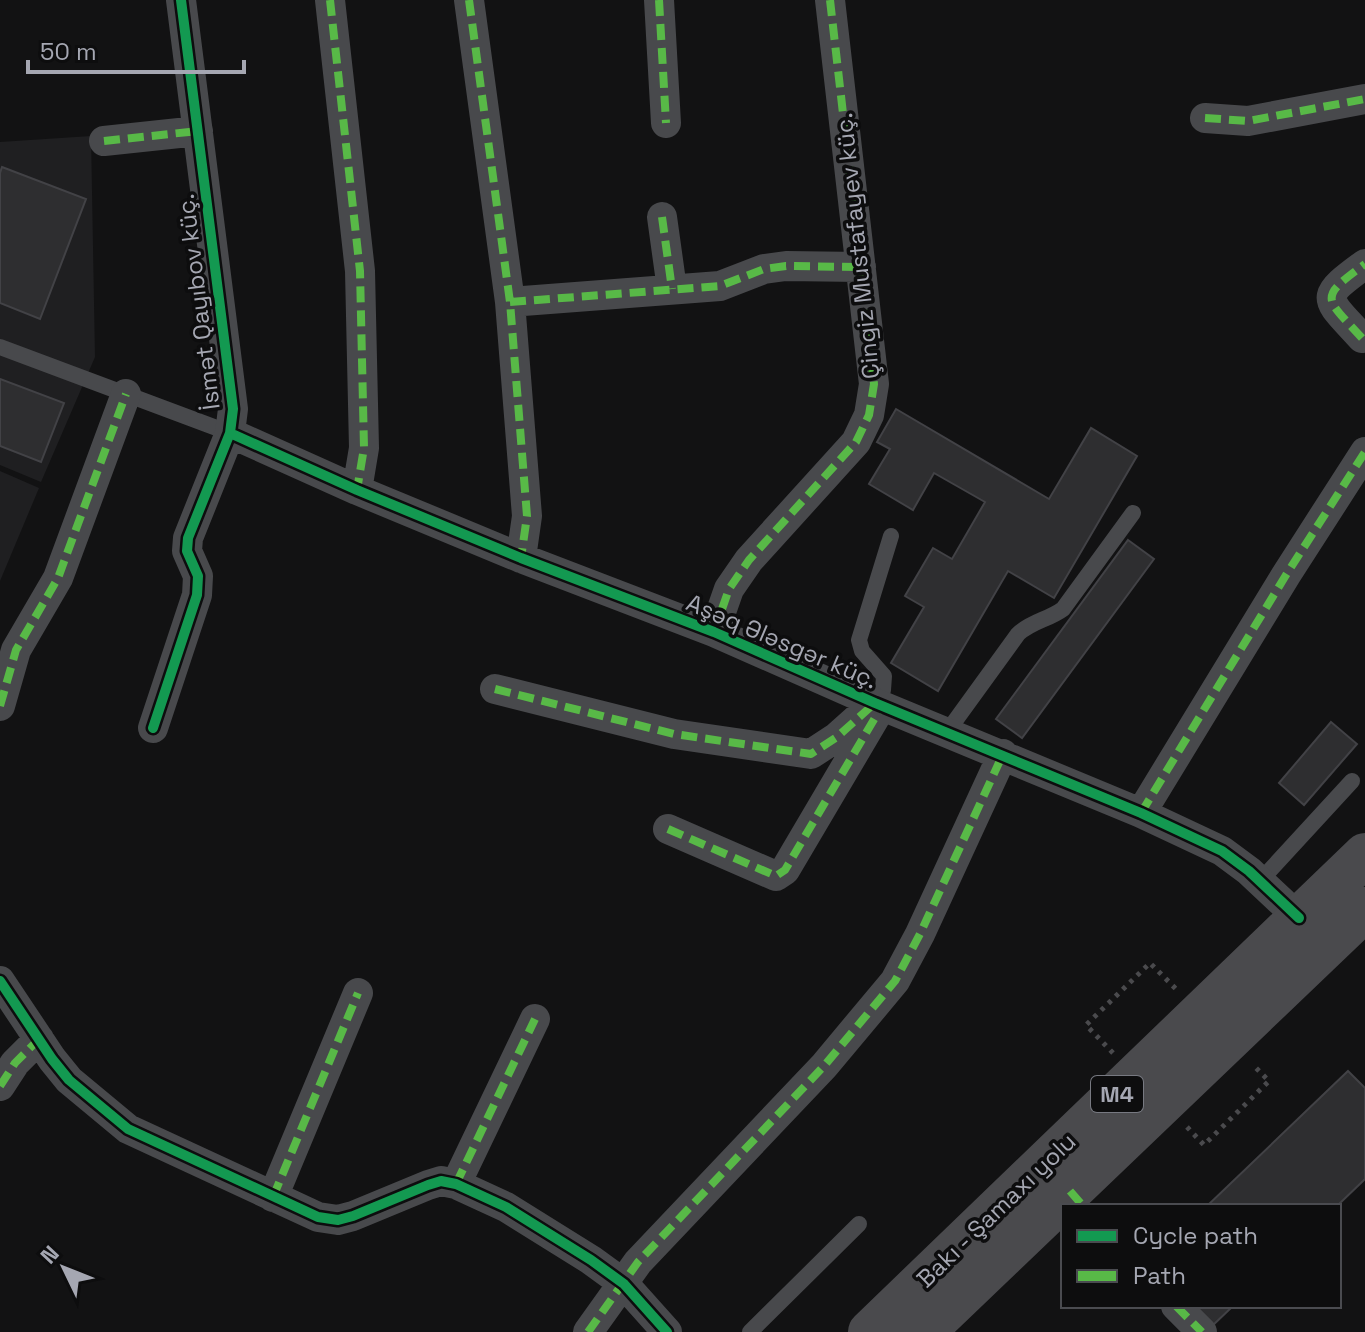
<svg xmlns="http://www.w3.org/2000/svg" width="1365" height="1332" font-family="'Space Grotesk',sans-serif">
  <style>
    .built { fill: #1f1f21 }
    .building { fill: #2e2e30; stroke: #424246; stroke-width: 2 }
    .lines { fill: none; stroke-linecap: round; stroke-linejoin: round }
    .path { stroke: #4a4a4d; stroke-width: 5; stroke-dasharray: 4 6; stroke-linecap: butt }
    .lane { stroke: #48494c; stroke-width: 16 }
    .street { stroke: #48494c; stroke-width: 30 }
    .highway { stroke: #4a4a4d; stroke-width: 44 }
    .quiet { stroke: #58b947; stroke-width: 8; stroke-dasharray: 16 8; stroke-linecap: butt }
    .cycleway-casing { stroke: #0d0d0e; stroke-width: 15 }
    .cycleway { stroke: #139951; stroke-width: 10 }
    .labels { text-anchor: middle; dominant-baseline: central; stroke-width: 7; stroke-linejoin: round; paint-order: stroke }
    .shield { fill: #0d0d0e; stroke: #777981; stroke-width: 2 }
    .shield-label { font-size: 22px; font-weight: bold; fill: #a5a7b2 }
    .street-label { font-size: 24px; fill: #a5a7b2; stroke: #0d0d0e }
  </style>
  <rect width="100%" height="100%" fill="#121213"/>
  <path class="built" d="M91,136l4,221 -54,125 -41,-17v-323z
    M0,471l39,17 -39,93z"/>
  <path class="building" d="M2,167l84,32 -46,120 -40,-16v-130z
    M0,379l64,24 -23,59 -41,-16z
    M896,409l153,90 42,-71 46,28 -83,142 -46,-27 -70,120 -47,-28 33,-56 -19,-11 28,-48 19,11 33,-57 -51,-29 -21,37 -44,-26 21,-35 -13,-7z
    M1128,540l26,19 -132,179 -26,-19z
    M1331,722l26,22 -53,61 -25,-22z
    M1348,1071l17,17v91l-28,27h-130z
    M1189,1306h44l-23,22z"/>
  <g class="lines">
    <path class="path" d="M1113,1053l-27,-28 64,-62 28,28
      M1187,1127l17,18 65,-64 -16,-16"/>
    <path class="lane" d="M0,347l230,86
      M875,703l8,-13 1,-14 -22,-25 -3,-11 32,-104
      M947,732l71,-98c14,-13 30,-14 45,-25l70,-96
      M1260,881l92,-100
      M750,1332l109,-108"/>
    <path class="street" d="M330,0l30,271 4,177 -7,42
      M469,0l41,302 17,214 -6,42
      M659,0l7,123
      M1205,118l43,3 117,-22
      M104,141l94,-10
      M662,217l10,72
      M510,302l210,-16 44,-17 22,-3 75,1
      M1362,338c-37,-41 -45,-39 3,-74
      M230,433l127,57 164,68 193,74 161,71 266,110 81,38 27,20 50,47
      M714,632l15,-43 20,-29 107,-118 13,-27 5,-31 -44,-384
      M495,689l179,45 137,20 26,-17 38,-34
      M0,706l16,-56 42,-72 68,-184
      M153,728l44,-133 1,-19 -11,-25 1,-13 42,-105 3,-24 -52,-409
      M1141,813l145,-238 79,-123
      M668,829l108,47 9,-6 92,-156
      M0,981l52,78 17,21 59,49 190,88 20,3 15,-4 75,-31 13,-4 15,3 50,23 85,53 33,24 43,48
      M0,1086l15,-23 24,-24
      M456,1184l79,-165
      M273,1197l85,-204
      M1176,1306l26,26
      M588,1332l50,-70 186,-196 71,-85 25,-47 83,-180"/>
    <path class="highway" d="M870,1332l495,-477
      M923,1332l442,-423"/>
    <path class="quiet" d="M330,0l30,271 4,177 -7,42
      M469,0l41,302 17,214 -6,42
      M659,0l7,123
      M1205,118l43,3 117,-22
      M104,141l94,-10
      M662,217l10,72
      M510,302l210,-16 44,-17 22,-3 75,1
      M1362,338c-37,-41 -45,-39 3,-74
      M714,632l15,-43 20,-29 107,-118 13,-27 5,-31 -44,-384
      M495,689l179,45 137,20 26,-17 38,-34
      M0,706l16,-56 42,-72 68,-184
      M1141,813l145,-238 79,-123
      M668,829l108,47 9,-6 97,-164
      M0,1086l15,-23 24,-24
      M456,1184l79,-165
      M1070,1191l13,15
      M273,1197l85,-204
      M1176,1306l26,26
      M588,1332l50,-70 186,-196 71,-85 25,-47 83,-180"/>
    <defs>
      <path id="cycleway" d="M230,433l127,57 164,68 193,74 161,71 266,110 81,38 27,20 50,47
        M153,728l44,-133 1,-19 -11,-25 1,-13 42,-105 3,-24 -52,-409
        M0,981l52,78 17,21 59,49 190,88 20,3 15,-4 75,-31 13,-4 15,3 50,23 85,53 33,24 43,48"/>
    </defs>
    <use href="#cycleway" class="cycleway-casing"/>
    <use href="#cycleway" class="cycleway"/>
  </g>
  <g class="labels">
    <rect class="shield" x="1091" y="1076" width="52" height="36" rx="6"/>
    <g class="shield-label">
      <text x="1117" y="1094">M4</text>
    </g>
    <g class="street-label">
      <text transform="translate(857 246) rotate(-96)">Çingiz Mustafayev küç.</text>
      <text transform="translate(198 302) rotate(-97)">İsmət Qayıbov küç.</text>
      <text transform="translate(782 641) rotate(23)">Aşəq Ələsgər küç.</text>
      <text transform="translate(996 1210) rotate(-44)">Bakı - Şamaxı yolu</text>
    </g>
  </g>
  <rect x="1061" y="1204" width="280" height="104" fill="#0d0d0e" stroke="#4a4b50" stroke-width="2"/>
  <rect x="1077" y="1230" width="40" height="12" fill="#139951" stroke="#4a4b50" stroke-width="2"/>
  <text x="1133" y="1244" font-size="24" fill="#a5a7b2">Cycle path</text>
  <rect x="1077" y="1270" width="40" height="12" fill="#58b947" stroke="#4a4b50" stroke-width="2"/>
  <text x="1133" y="1284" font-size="24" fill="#a5a7b2">Path</text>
  <g transform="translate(64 1268) rotate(313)" stroke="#0d0d0e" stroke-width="6" paint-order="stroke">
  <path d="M0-6L14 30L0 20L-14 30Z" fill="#a5a7b2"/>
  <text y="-12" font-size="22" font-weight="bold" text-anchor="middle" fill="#a5a7b2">N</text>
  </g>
  <path d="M28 60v12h216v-12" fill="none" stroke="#a5a7b2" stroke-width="4"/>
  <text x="40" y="60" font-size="24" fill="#a5a7b2" stroke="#0d0d0e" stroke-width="6" paint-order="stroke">50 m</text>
</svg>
